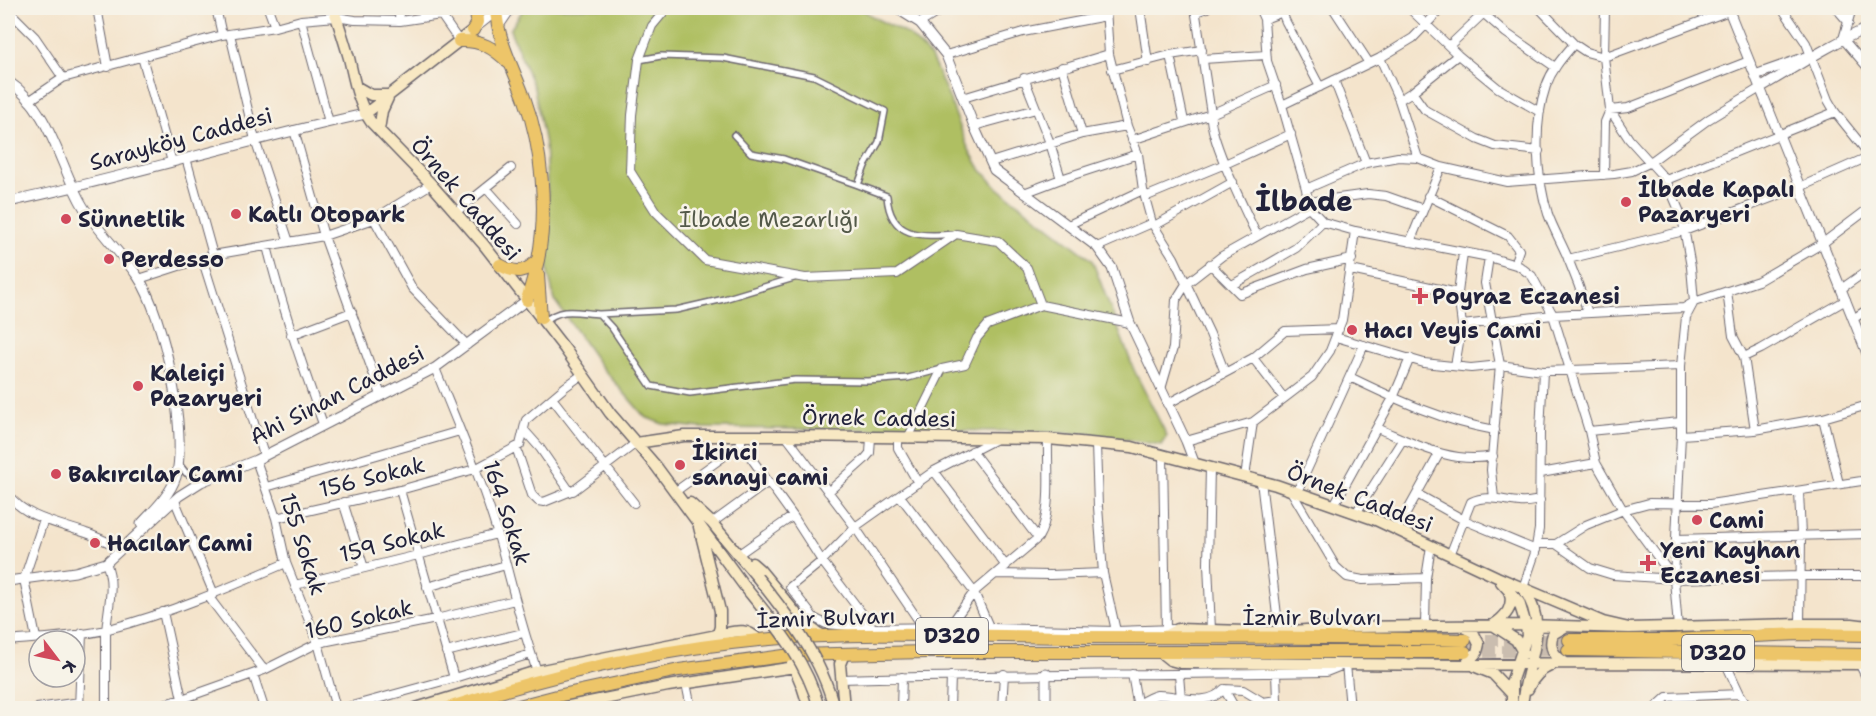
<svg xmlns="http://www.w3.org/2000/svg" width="1876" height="716" font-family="'Shantell Sans',sans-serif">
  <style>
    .green { fill: #afbf62; stroke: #68704e; stroke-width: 1.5 }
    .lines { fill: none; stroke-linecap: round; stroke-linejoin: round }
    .primary-tunnel { stroke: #cabdaf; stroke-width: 12; stroke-dasharray: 12 6; stroke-linecap: butt }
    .pedestrian-casing { stroke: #6c666e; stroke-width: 8 }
    .minor-casing { stroke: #6c666e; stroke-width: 10 }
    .tertiary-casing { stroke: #6c666e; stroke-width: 11 }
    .secondary-casing { stroke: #6c666e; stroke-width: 13 }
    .primary-casing { stroke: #6c666e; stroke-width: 14 }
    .pedestrian { stroke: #fff; stroke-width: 5 }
    .minor { stroke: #fff; stroke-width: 8 }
    .tertiary { stroke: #fff; stroke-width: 9 }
    .secondary { stroke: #f8e8c3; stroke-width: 10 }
    .primary { stroke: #edc569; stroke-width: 12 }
    .secondary-bridge-casing { stroke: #6c666e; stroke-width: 13; stroke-linecap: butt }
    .secondary-bridge { stroke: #f8e8c3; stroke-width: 10 }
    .poi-dot { fill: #d1495b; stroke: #f7f3e8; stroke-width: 2 }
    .labels { text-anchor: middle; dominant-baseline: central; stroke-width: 5; stroke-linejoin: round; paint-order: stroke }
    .shield { fill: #f7f3e8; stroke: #62616f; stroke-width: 1.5 }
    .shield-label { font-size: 21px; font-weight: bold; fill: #22223b }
    .street-label { font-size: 22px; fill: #22223b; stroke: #f7f3e8 }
    .poi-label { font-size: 22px; font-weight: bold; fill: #22223b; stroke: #f7f3e8; text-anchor: start }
    .park-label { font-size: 22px; fill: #535949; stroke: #f7f3e8 }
    .district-label { font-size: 28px; font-weight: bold; fill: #22223b; stroke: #f7f3e8 }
  </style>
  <rect width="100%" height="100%" fill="#f7f3e8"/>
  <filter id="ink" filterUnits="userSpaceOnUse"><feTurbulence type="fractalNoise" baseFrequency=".0167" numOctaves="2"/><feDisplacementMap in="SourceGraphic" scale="12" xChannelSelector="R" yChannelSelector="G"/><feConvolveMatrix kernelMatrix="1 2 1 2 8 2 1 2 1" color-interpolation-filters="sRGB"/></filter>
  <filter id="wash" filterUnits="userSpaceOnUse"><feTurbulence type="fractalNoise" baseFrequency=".008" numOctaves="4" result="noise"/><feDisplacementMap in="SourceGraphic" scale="24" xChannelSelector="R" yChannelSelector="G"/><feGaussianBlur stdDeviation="1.35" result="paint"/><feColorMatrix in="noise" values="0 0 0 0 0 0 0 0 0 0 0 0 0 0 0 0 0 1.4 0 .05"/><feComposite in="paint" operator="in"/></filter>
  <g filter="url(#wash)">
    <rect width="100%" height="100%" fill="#f4e4cc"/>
    <path class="green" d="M524,8h336l15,10 34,17 22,22 19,43 18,48 11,19 18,20 95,73 42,110 33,66 -6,9 -70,-11 -78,-3 -312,-3 -38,-4 -18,-7 -46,-53 -44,-63 -7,-27 1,-52 -4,-78 -11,-56 -24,-58z"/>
  </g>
  <g filter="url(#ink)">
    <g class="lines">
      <path class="primary-tunnel" d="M1468,640h101
        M1466,652l102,-2"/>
      <defs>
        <path id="pedestrian" d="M639,60l22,-4 62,2 91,18 71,35 -6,31 -14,24 -7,19 29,11c3,42 34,41 67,38
          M734,135l17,18 33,6 74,26
          M599,314l77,-4 48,-11 70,-21
          M544,322c18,-16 34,-9 55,-8l13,14 39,58 39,7 105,-13 73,1 40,-3 34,-9
          M179,464l7,9 16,7"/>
        <path id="minor" d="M97,8l11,59
          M216,8l6,27
          M268,8l7,19
          M398,8l2,13
          M667,8l-15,18 -13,34 -7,55 -2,56 26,41 49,48 100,18 92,-4 59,-40 42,7 29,27 14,37 89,18
          M1106,8l3,46 18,72 11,28 5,36 9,33 22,35 36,76 15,39
          M1140,8l8,54
          M1195,8l16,106c-3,22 35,98 46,122
          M1259,8l5,11 3,42 15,44 24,84 3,18 14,15 32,9 134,26 30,9 13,10 21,39 36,116 7,32 27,47 51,69 4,49
          M1333,8l36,55
          M1409,8l49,47 40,33 42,24
          M1539,8l35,36 12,8 18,5 125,-46
          M1605,8l-1,49 6,53 19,29 37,41 16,37 9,50 3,35 -8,15 -5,49v69l-7,144
          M1782,8l24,35 22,57 7,12 33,41
          M1836,8l13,15
          M1852,8l-9,31 25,29
          M8,10l27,27 28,41
          M1196,12l11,-4
          M1282,12l4,10 34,65
          M1483,13l23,20 49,34
          M1264,19l30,-11
          M301,20l35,-3 19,3 45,1 41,-6 18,26
          M920,23l18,-11 13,-4
          M230,34l25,106 34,102
          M1574,44c-11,13 -22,25 -28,42 -13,38 -10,90 2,128 5,14 13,28 19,42 8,19 15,38 21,57
          M1449,46l40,-38
          M946,55l77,-23 83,-16
          M1170,55l14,66
          M142,57l30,105
          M1380,58l19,42 19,58
          M1203,59l63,-4
          M1062,67l20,67
          M1112,70l58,-15 32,-5
          M1024,78l26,65 11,36
          M1334,80l32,83
          M1412,92l13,18 52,29 18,7 44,5
          M963,98l146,-44
          M1399,100l13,-8 46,-37
          M29,101l34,-23 159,-43 53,-8 26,-7 28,102
          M1282,105l98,-47 33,-20 29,-30
          M974,126l62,-17
          M294,130l30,106 57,159
          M1132,140l79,-26 65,-29
          M186,158l27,97
          M991,162l91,-28 45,-8
          M1604,175l1,-53 5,-12 18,-2 121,-47
          M1666,180l169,-68
          M486,188l32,36
          M1306,189l60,-26 32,-6 20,1 23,9 66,15 107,-8 18,-3 17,-8 60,-44 51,-31
          M1024,193l37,-14 77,-25
          M1428,196l80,40 11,14 -5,14
          M1145,197l80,-33 66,-30
          M1309,202l59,-8 18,2 37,13
          M456,212l55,-44
          M374,219l38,69 55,57
          M1068,225l75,-35
          M1154,226l79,-44
          M1410,242l31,-75
          M267,246c15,61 35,119 56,178
          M1097,247l55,-24
          M1489,257l-4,26 15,82 -9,105 3,28
          M202,258l62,197
          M1568,259l116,-28 116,-44 68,-30
          M1210,264l30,30 67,-25 45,-10
          M1351,270l107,23
          M139,279l74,-24 111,-19 50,-17 57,-35
          M1232,285l64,-37 27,-26
          M1841,289l27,-19
          M1727,291l6,45 11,21 11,73
          M1853,319l15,-10
          M1462,325l91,-10 131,-7 10,-6 64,-21 65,-38 45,-34
          M291,335l61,-23
          M1336,337l88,26 47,5 29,-3 43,6 138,-5
          M1744,357l17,-8 85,-49
          M1253,358l31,40
          M1455,366l7,-41 -4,-32 5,-40
          M435,368c22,55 46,110 63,167 13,46 23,91 39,136
          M1350,377c47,23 93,44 145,53
          M1161,389l12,-41 3,-48 10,-16 36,-28 87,-49
          M552,398l82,105
          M1167,404l86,-46 32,-27 54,-2
          M1823,418l16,66
          M1377,428c36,15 75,37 116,28
          M524,430l16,18 29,42 4,1 63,-48
          M1589,431l91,-9
          M1681,435l74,-5 68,-12 45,-13
          M786,436l69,91 68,100
          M741,437v7l52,72 29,45 51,67
          M898,438v10l20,35
          M908,438l34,-69 23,-5 12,-26 11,-13 53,-20
          M994,440l-60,31 -79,56 -33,34 -32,26 24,31 12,6 47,4 76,-1 167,4 58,-2
          M1186,441l67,-19 59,-45 18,-26 12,-31 13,-89
          M1096,444l2,63 5,66 13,58
          M516,447l16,48 6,6 6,1 27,-11
          M972,451l66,87
          M1163,455l3,175
          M256,460l20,58 10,45 32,80 18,65
          M1210,467l-2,97 3,66
          M934,471l72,95
          M1541,473l55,-10
          M1245,477l8,-55
          M1261,481l18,151
          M266,487l194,-56
          M400,490l54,188
          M676,491l65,-47
          M1291,491l45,76 11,10 16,3 63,-2
          M828,492l37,-33 5,-6 1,-16
          M1297,492l67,-147
          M1799,492l2,43 -1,89
          M8,494c16,24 53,30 78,39 12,4 23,10 35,15
          M1417,494l47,26 72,30
          M900,496l74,96 16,37
          M175,501l39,93
          M343,502l21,66
          M1334,505l59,-107 17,-40
          M1356,513l47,-74
          M276,518l124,-28 75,-21 45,-24 6,-25 39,-33 18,-13
          M712,523l55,-40
          M1397,530l42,-76
          M1676,539l192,-5
          M1538,544h18l30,-19 37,-15 26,-7 61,1 158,-24
          M1556,544l34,24 23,7 61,4 126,-3h68
          M739,554l54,-38
          M1450,555l21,-53c16,-8 32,-1 49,0 7,1 13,-1 20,-2
          M996,574l54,1 53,-2
          M295,585l123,-30 79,-21
          M427,587l79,-22
          M1523,588l12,-35 4,-24 1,-97 3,-61
          M208,596l56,74
          M163,612l21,96
          M1425,626l1,-48 5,-32
          M949,627l25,-35 64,-54c15,-24 9,-71 10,-99
          M36,638l-12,-59 20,-60
          M8,641c30,-3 72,-4 101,-12 61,-16 119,-41 177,-66
          M446,652l77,-19
          M1726,664l14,30
          M1860,665l8,16
          M1276,673l1,27 4,8
          M253,674l11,34
          M1132,674l6,34
          M1179,675l2,24 6,9
          M841,679c162,-5 323,-4 485,-7l20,-8 4,44
          M686,683l5,25
          M1224,689l11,19
          M37,708l43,-6
          M79,708l3,-75
          M106,708c0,-25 0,-50 0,-75 1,-23 10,-48 0,-70
          M149,708l33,-9 82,-29 54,-27 118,-24 79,-19
          M344,708l110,-30 77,-24
          M901,708l1,-31
          M950,708l1,-32
          M1002,708l2,-34
          M1132,708c7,-4 17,-12 25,-13 22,-1 49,14 67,-6l19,1 20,12 14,-2
          M1655,708l12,-11 73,-3 9,14"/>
        <path id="tertiary" d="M896,8l24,15 26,32 28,71 20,44 103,77 15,21 18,55 56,118 8,21
          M1728,8l140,348
          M498,27l13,-19
          M475,28l24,-19
          M1755,75l51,-18
          M8,81c41,27 50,79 72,120 15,28 40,50 58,76 26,38 50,156 38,200 -6,18 -22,33 -35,47
          M1760,88c36,-21 70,-44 108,-60
          M8,202c120,-25 237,-62 357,-88
          M8,581l67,-9 31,-9 73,-67 22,-14 55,-22 179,-92 92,-68
          M1046,673v35"/>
        <path id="secondary" d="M333,8c6,16 11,33 16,50 5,21 9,46 22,64l60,62 53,61 81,104 45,64 46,53 89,121
          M357,87l14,8h18
          M365,114l108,-84
          M379,130l3,-19 6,-13
          M636,443l48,-7h102l262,3 84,8 144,38 100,35 121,57 106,45 26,6
          M690,503l22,20 45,54
          M699,527l21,84v16l-4,13
          M752,563l8,7 43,52 15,11 6,3
          M1501,582l18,20 7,23 1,11 -15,44v28
          M1509,591c6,16 -4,26 -16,34l23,15 8,14
          M1463,627l10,5 6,12 -2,8 -12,13
          M1565,627l-12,7c-5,14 1,22 13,29
          M1163,637l15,-8 101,3 68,-5 179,-2 103,3 171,-4h52l16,2
          M1160,652l10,8 11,3 289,2 97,-2 301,1
          M792,662l10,24 7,22
          M1476,667l17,7 18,19
          M1528,689c5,-12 12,-19 24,-24
          M416,708l121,-37 180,-36c17,-3 29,-9 41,5
          M560,708l108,-22 127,-19
          M844,708l-4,-44 4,-10
          M1522,708c2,-45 31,-77 1,-120"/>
        <path id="primary" d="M496,8c1,32 18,61 29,92 17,47 23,110 13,160 -3,13 -7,26 -11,40
          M473,30l4,-8 -1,-14
          M459,41c22,-1 35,7 50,22
          M500,265c16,9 25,8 38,-5
          M538,275l3,43
          M1569,640h102l129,-6 68,1
          M1568,650l300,5
          M448,708c101,-33 205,-58 311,-68 104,-9 210,-4 314,-3 131,0 261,0 392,3
          M511,708l46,-12 122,-26 112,-15 136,-3h538"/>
      </defs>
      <use href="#pedestrian" class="pedestrian-casing"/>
      <use href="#minor" class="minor-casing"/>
      <use href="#tertiary" class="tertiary-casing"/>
      <use href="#secondary" class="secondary-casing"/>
      <use href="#primary" class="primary-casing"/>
      <use href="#pedestrian" class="pedestrian"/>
      <use href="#minor" class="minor"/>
      <use href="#tertiary" class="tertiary"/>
      <use href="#secondary" class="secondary"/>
      <use href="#primary" class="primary"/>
      <defs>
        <path id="secondary-bridge" d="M757,577c32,40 65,81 77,131
          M745,587c30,37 62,74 74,121"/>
      </defs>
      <use href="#secondary-bridge" class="secondary-bridge-casing"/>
      <use href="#secondary-bridge" class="secondary-bridge"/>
    </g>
  </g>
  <g class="poi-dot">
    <circle cx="1626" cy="202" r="6"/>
    <circle cx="236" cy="214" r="6"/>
    <circle cx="66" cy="219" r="6"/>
    <circle cx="109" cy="259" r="6"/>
    <path d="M1417 287h6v6h6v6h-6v6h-6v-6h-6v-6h6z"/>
    <circle cx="1352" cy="330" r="6"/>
    <circle cx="138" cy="386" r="6"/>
    <circle cx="680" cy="465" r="6"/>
    <circle cx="56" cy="474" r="6"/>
    <circle cx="1697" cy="520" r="6"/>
    <circle cx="95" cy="543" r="6"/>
    <path d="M1645 554h6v6h6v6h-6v6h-6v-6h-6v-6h6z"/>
  </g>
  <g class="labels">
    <g class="shield">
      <rect x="916" y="618" width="72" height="36" rx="4.5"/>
      <rect x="1682" y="635" width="72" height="36" rx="4.5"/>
    </g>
    <g class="shield-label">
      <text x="952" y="636">D320</text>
      <text x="1718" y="653">D320</text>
    </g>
    <g class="street-label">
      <text transform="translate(181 139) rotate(-15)">Sarayköy Caddesi</text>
      <text transform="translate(466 199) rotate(49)">Örnek Caddesi</text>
      <text transform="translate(337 395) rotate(-27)">Ahi Sinan Caddesi</text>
      <text transform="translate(879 418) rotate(1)">Örnek Caddesi</text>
      <text transform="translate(372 477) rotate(-14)">156 Sokak</text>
      <text transform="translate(1360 498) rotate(21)">Örnek Caddesi</text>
      <text transform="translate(507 513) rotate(72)">164 Sokak</text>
      <text transform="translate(392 542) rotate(-14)">159 Sokak</text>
      <text transform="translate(303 544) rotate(72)">155 Sokak</text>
      <text x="1312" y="617">İzmir Bulvarı</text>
      <text transform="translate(826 618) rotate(-2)">İzmir Bulvarı</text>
      <text transform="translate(359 619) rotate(-13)">160 Sokak</text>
    </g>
    <g class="poi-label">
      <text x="1638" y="189">İlbade Kapalı<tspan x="1638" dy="25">Pazaryeri</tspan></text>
      <text x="248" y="214">Katlı Otopark</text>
      <text x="78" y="219">Sünnetlik</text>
      <text x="121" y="259">Perdesso</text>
      <text x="1432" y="296">Poyraz Eczanesi</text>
      <text x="1364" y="330">Hacı Veyis Cami</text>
      <text x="150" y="373">Kaleiçi<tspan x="150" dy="25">Pazaryeri</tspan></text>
      <text x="692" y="452">İkinci<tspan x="692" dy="25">sanayi cami</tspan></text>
      <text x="68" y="474">Bakırcılar Cami</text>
      <text x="1709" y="520">Cami</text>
      <text x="107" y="543">Hacılar Cami</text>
      <text x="1660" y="550">Yeni Kayhan<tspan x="1660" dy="25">Eczanesi</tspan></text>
    </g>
    <g class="park-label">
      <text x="769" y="219">İlbade Mezarlığı</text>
    </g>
    <g class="district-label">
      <text x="1304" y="201">İlbade</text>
    </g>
  </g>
  <rect width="1876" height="716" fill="none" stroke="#f7f3e8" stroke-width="30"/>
  <g transform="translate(57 659) rotate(122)"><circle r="28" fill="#f7f3e8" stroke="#a29fa3" stroke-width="1.5"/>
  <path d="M0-4.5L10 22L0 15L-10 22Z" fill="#d1495b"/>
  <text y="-9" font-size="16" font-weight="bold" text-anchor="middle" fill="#22223b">K</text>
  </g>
</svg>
